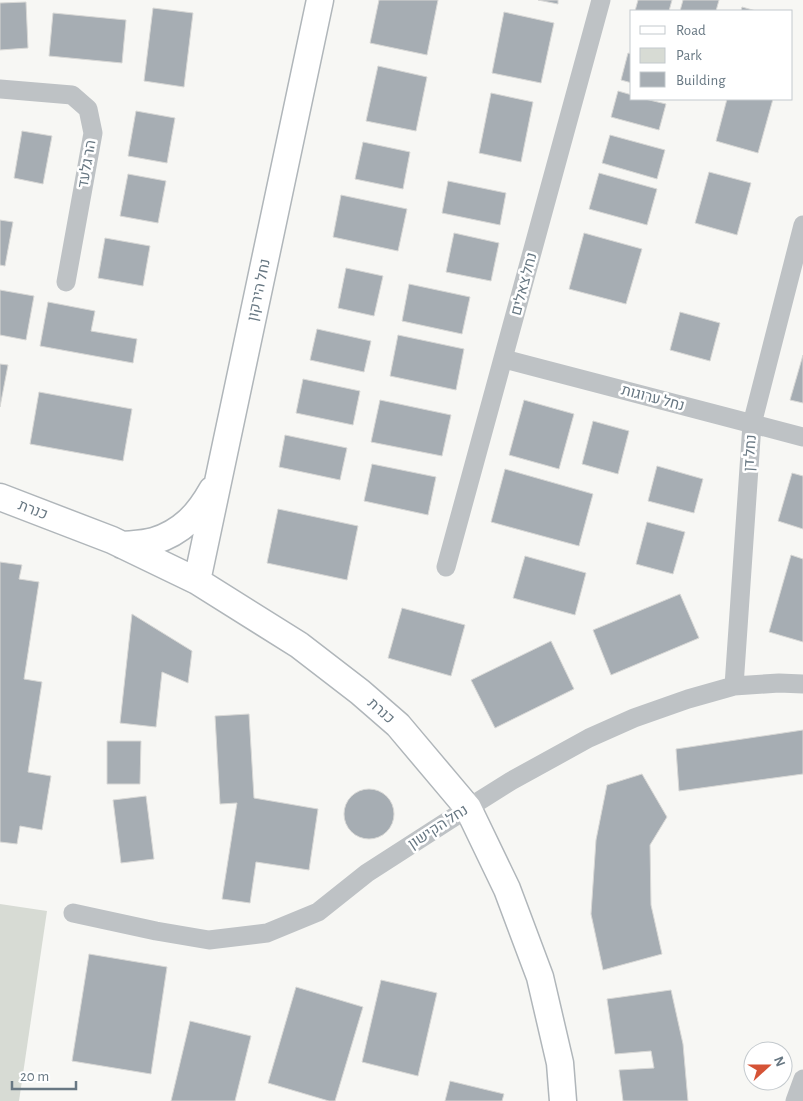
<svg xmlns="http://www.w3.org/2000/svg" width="803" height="1101" font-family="'Alegreya Sans',Heebo,sans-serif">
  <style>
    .green { fill: #d7dbd4 }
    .building { fill: #a6adb3; stroke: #d8d8d6 }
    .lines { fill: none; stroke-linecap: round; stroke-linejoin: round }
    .secondary-casing { stroke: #b0b6ba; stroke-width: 29 }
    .street { stroke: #bec2c5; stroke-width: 19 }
    .secondary { stroke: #fff; stroke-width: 26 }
    .labels { text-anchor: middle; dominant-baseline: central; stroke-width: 5; stroke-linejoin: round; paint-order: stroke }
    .street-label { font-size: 15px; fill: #687883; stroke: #fff }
  </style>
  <rect width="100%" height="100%" fill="#f7f7f4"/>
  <path class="green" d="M0,904l47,7 -28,190h-19z"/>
  <path class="building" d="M379,0h59l-11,55 -57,-12z
    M538,0h20v4z
    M638,0h34l-3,11h-34z
    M683,0h36l-3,11h-36z
    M26,2l2,46 -28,2v-47z
    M742,7l14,4h-15z
    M153,8l40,5 -9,74 -40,-6z
    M504,12l50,11 -13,60 -49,-10z
    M53,13l73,7 -4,43 -73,-7z
    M628,53l4,1v29l-11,-3z
    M378,66l49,11 -11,54 -50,-10z
    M618,91l14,4v4h13l21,5 -7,26 -48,-13z
    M491,93l42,9 -12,60 -42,-9z
    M727,99h46l-15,54 -42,-12z
    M136,111l39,7 -8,45 -39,-7z
    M22,131l30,5 -9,48 -29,-6z
    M610,135l55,15 -8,29 -55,-16z
    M363,142l47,10 -7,37 -48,-10z
    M709,172l42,11 -14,52 -42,-12z
    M599,173l58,16 -10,36 -58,-16z
    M128,174l38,7 -8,42 -38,-7z
    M448,181l58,12 -6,32 -58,-12z
    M341,195l66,14 -9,42 -65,-14z
    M0,220l13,2 -8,44 -5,-1z
    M454,233l45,10 -8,38 -45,-9z
    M584,233l58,16 -16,55 -57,-15z
    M105,238l45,8 -7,40 -45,-8z
    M346,268l37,8 -9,40 -36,-8z
    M409,284l61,13 -8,37 -60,-13z
    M0,290l34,6 -8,44 -26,-5z
    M48,302l47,9 -4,20 46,8 -4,24 -93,-17z
    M680,312l40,11 -10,38 -40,-11z
    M317,329l54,12 -7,31 -54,-12z
    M398,335l66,14 -8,41 -66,-14z
    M803,355v48l-13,-3z
    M0,364l8,1 -8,42z
    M303,379l57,12 -7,34 -57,-12z
    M39,392l93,17 -9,52 -93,-17z
    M380,400l71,15 -9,41 -71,-14z
    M524,400l50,14 -15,55 -50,-14z
    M593,421l36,10 -11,43 -36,-10z
    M285,435l62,13 -7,32 -61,-13z
    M372,464l64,13 -8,38 -64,-14z
    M657,466l46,13 -9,34 -46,-12z
    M505,469l88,25 -14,52 -88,-24z
    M792,473l11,3v53l-25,-8z
    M278,509l80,17 -11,54 -80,-17z
    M647,522l38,10 -12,42 -37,-10z
    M791,555l12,4v83l-34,-10z
    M525,556l61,17 -11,42 -62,-17z
    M0,562l22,3 -3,14 20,3 -15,97 18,3 -14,90 23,4 -9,54 -22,-4 -3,18 -17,-2z
    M680,594l19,44 -88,37 -18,-45z
    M402,608l63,17 -14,51 -63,-18z
    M132,614l60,37 -4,32 -26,-11 -6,55 -36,-4z
    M551,641l23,48 -79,39 -24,-48z
    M249,714l5,84 64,11 -9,61 -53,-8 -6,41 -28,-4 15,-96 -17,1 -5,-88z
    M803,730v44l-124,17 -3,-42z
    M107,741h34l-1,43h-33z
    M642,774l25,43 -17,28 1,60 11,49 -59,16 -12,-56 5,-74 11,-55z
    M344 814a25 25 0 1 1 50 0a25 25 0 1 1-50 0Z
    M146,796l8,63 -33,4 -8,-63z
    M89,954l78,13 -16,107 -79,-13z
    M381,980l56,13 -19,83 -56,-14z
    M296,987l67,20 -28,94h-6l-61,-18z
    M671,990l12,54 5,57h-65l-4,-31 35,-2 -3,-17 -36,3 -8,-55z
    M190,1021l61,15 -16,65h-64z
    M450,1081l54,13 -2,7h-57z"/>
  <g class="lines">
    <defs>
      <path id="secondary" d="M0,497l112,43 85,41 102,64 61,47 38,33 70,83 39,81 33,88 20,86 3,38
        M122,545c11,-1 22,-1 32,-4 28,-9 44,-26 58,-51
        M197,581l123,-581"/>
    </defs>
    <use href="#secondary" class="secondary-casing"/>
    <path class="street" d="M0,89l72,6 16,14 5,24 -27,149
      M504,359l299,78
      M446,567l155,-567
      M734,686l18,-262 51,-199
      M73,913l83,18 53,9 58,-7 51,-21 49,-39 101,-65 43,-27 78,-43 45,-20 54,-19 46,-13 45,-3 24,1
      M795,1101l8,-22"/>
    <use href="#secondary" class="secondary"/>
  </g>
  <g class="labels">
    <g class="street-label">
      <text transform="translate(87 164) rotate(-80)">הר גלעד</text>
      <text transform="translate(524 284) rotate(-75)">נחל צאלים</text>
      <text transform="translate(259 290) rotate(-78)">נחל הירקון</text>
      <text transform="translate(653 398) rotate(15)">נחל ערוגות</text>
      <text transform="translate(750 453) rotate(-86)">נחל דן</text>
      <text transform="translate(33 510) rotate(21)">כנרת</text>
      <text transform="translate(381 711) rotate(42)">כנרת</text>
      <text transform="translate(438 827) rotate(-33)">נחל הקישון</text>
    </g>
  </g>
  <rect x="630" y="10" width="162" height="90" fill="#ffffff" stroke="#c3c9cd"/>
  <rect x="640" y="26" width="25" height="8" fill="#ffffff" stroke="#c3c9cd"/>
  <text x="676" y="35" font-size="15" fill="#687883">Road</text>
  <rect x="640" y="48" width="25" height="15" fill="#d7dbd4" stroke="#c3c9cd"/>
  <text x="676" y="60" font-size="15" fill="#687883">Park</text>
  <rect x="640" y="72" width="25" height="15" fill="#a6adb3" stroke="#c3c9cd"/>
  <text x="676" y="85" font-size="15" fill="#687883">Building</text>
  <g transform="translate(768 1066) rotate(69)"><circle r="24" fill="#ffffff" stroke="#c3c9cd"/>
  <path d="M0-4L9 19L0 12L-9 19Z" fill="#d55336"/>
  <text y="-8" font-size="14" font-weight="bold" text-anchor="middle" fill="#687883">N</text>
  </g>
  <path d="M12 1081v8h64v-8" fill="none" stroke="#687883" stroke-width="2.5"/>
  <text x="20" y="1081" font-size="15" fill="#687883" stroke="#ffffff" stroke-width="4" paint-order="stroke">20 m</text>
</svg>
